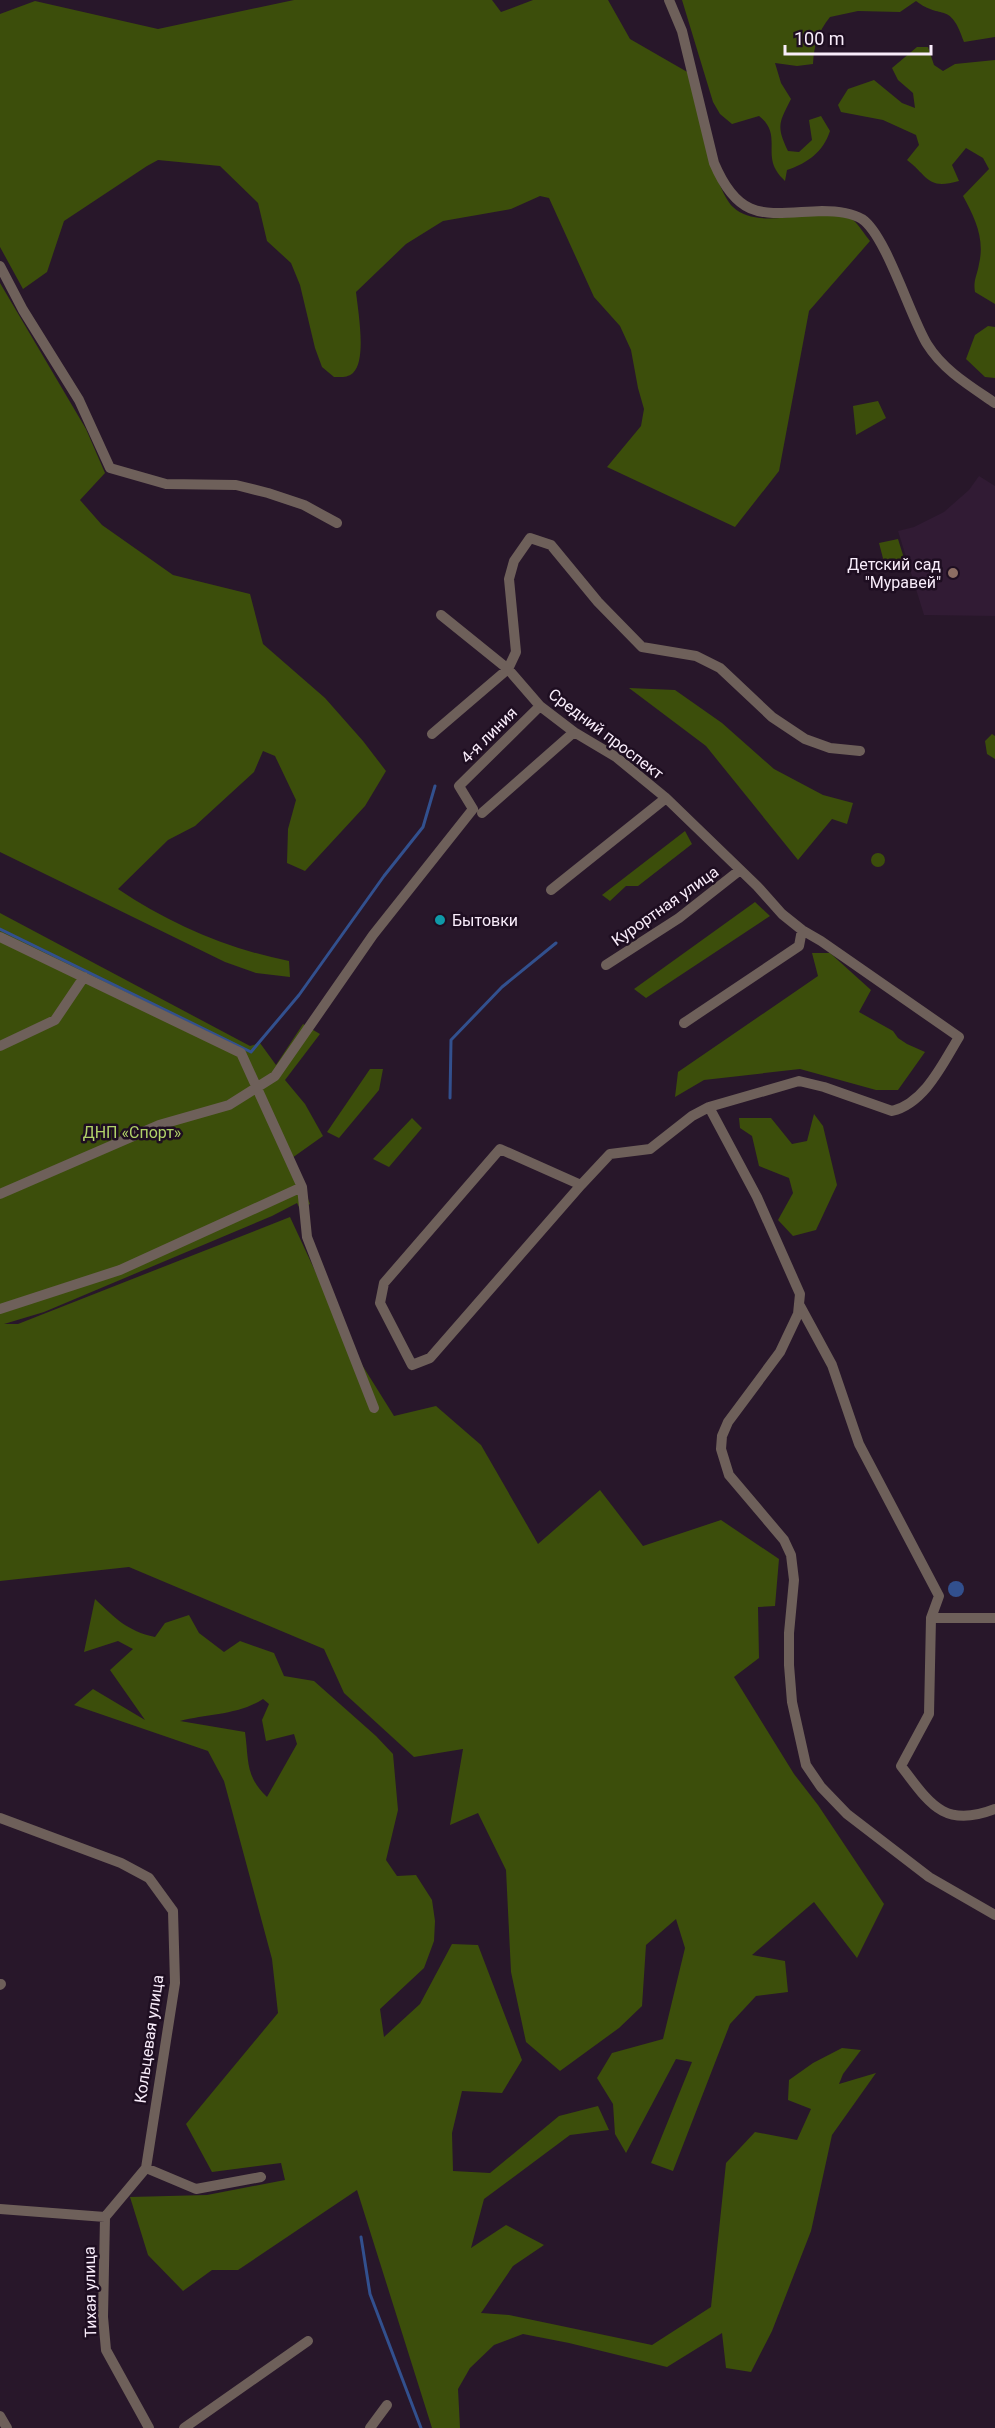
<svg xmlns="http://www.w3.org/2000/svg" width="995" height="2428" font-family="Roboto,sans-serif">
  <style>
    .built { fill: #311b34 }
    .green { fill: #3c4e0b; fill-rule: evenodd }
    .water { fill: #32508e }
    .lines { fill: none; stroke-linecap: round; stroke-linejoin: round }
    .stream { stroke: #32508e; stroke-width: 3 }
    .minor { stroke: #6e605a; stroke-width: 10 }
    .education-dot { fill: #8d6e63; stroke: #1e0e21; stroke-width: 2 }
    .culture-dot { fill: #0f9aa8; stroke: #1e0e21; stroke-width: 2 }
    .labels { text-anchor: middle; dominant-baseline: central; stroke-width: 5; stroke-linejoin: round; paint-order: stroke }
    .poi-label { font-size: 16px; fill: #f9edfb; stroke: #1e0e21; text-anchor: end }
    .street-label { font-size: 16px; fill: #f9edfb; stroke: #1e0e21 }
    .park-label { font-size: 16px; fill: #b1d269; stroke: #1e0e21 }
  </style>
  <rect width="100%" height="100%" fill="#28172a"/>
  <path class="built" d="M979,476l16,10v130l-71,-1 -26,-84 16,-4 30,-15 25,-22z"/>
  <path class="green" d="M294,0h198l9,12 32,-12h75l22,39 59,34c8,30 24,114 44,134 29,28 94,-7 120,13 6,5 12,15 17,21l-61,70 -30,160 -44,56 -128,-60 34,-41 3,-17 -6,-21 -7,-38 -11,-24 -26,-29 -45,-99 -9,-2 -29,13 -68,12 -37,23 -50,48c2,19 11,68 -3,81 -6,5 -12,4 -19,4l-12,-10 -7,-19 -15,-63 -9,-22 -24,-22 -9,-38 -38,-37 -62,-6 -11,6 -83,55 -17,51 -24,17 -23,-42v-233l35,-13 123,28z
    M682,0h313v37l-31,5c-14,-42 -22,-21 -48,-41l-16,11 -42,-1 -28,6c-12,15 -16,28 -17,47l-16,2 -22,-3 6,20 10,16c-12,24 -15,27 -3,52l11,1 13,-12 -3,-20 12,-4 9,15c-7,21 -22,32 -43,39l-2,11c-3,-3 -7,-7 -9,-11 -11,-19 5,-37 -17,-54l-27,8 -12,-10 -7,-12z
    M917,47h11l6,18 9,6 12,-7 40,-4v244l-20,-12c-2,-12 2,-16 4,-28 6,-25 -4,-46 -16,-68l26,-27 -6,-11 -17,-10 -14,17 7,16c-32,9 -30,-4 -52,-21l12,-15 -3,-10 -33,-15 -42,-8 -3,-7 10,-16 26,-9 28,23 13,5 -2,-15 -15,-13 -6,-12z
    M0,283l86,146 19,44 -25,27 22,25 71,50 77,19 13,50 62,54 38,43 23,30 -21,35 -60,65 -18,-8 1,-34 8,-29 -21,-44 -12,-5 -9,21 -59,54 -27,14 -50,49c52,35 110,60 171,72l1,16 -34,-4 -31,-11 -225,-110z
    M988,326l7,1v51l-10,-1 -19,-18 9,-24z
    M878,401l8,17 -30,17 -3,-29z
    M898,539l10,32 -19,1 -3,-2 -7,-27z
    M629,688l46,2 47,33 52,46 49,26 30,8 -6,21 -15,-5 -34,41 -92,-114z
    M992,734l3,2v23l-8,-5 -2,-13z
    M685,831l7,13 -54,42h-12l-16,15 -8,-6z
    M871 860a7 7 0 1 1 14 0a7 7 0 1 1-14 0Z
    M755,902l15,14 -124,82 -12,-9z
    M0,913l250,133 10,-3 16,22 27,-41 17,10 -35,46 20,24 18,32 -31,22 18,46 -10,5 -3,-6 -25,13 -228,96 -40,12h14l272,-107 59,127 45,72 42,-10 45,39 57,99 62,-54 43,56 78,-26 58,39 -4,47 -17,1 1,51 -25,19 60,97 24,31 66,99 -27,54 -43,-56 -62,53 33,6 3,31 -32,4 -26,28 -57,147 -22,-8 41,-101 -16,-3 -50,94 -11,-19 -2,-30 -16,-26 15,-25 51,-14 22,-91 -9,-29 -30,26 -4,61 -23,22 -59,43 -34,-29 -15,-70 -5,-102 -28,-57 -28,12 13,-76 -49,8 -70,-64 -20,-44 -195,-82 -129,14z
    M812,953h18l41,37 -12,22 34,19 5,7 9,6 18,8 -27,38h-22l-76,-21 -96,11 -29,17 3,-25 140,-96z
    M370,1069h13l-4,21 -40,48 -12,-6z
    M814,1114l9,12 14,59 -21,45 -23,6 -15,-16 15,-27 -4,-15 -30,-12 -7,-30 -12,-8 -1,-10h32l21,26 15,-3z
    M412,1118l10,10 -33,39 -16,-8z
    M95,1599c20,19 32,32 60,38l10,-14 24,-8 10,18 25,19 16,-11 34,12 10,23 30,5 62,55 17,18 5,56 -12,50 11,16 19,-1 16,25 3,21 -1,20 -10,27 -44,41 4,28 36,-33 32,-60 26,1 44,115 -20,33 -40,-2 -10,42 1,38 37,2 69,-57 39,-10 11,24 -39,5 -86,64 -13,49 35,-23 38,20 -31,21 -32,47 28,2 143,30 59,-38 15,-144 29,-31 42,8 14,-31 -23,-9 1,-20 24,-17 29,-15 19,2 -18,24 -4,10 37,-11 -44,62 -21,96 -39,100 -21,41 -25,-4 -4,-35 -55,34 -98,-24 -46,-9 -29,11 -24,23 -12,21 2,39h-28l-75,-238 -119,80h-26l-29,21 -35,-36 -18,-58 77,-2 78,-15 -4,-17 -69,9 -26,-48 92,-111 -6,-54 -48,-178 -16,-30 -134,-46 19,-16 52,31 -35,-50 23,-21 -15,-8 -34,11zM263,1699l6,5 -7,16 4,21 28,-7 3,10 -30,53c-22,-21 -18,-36 -22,-65l-65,-11c27,-7 59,-6 83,-22z"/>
  <path class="water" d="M948 1589a8 8 0 1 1 16 0a8 8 0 1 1-16 0Z"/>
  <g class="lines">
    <path class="stream" d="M0,929l251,123 48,-57 85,-119 39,-49 12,-41
      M450,1098l1,-58 51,-53 54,-44
      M361,2237l9,57 51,134"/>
    <path class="minor" d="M669,0l13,31 32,132c26,61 52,50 108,48 14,0 28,1 40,8 24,16 48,97 65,125 16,26 43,42 68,59
      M0,266l23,44 56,90 31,68 56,16 70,1 32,8 36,12 33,18
      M441,615l67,54 32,37 34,26 42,25 50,41 91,88 25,28 20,16 19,11 138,96c-16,26 -34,66 -67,74l-68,-24 -25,-6 -90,26 48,90 43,97 -2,20 -18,38 -52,70 -6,14 -1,13 8,26 55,65 7,15 3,25 -5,53v32l3,37 14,63 15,22 26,27 82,63 66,38
      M432,734l76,-65 8,-17 -7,-73 5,-18 16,-23 21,7 47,57 44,45 54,9 24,12 52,49 33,22 25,9 30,3
      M482,813l92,-81
      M551,890l115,-92
      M0,937l241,116 61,134 5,50 67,171
      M606,965l73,-47 61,-48
      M684,1023l115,-77 3,-16
      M0,1046l55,-26 29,-43
      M581,1185l-81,-36 -116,134 -4,20 32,62 18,-7 151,-173 29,-31 40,-5 42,-33 17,-9
      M0,1194l159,-69 70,-20 46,-29 98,-141 100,-126 -14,-23 81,-80
      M800,1306l32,59 27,79 80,152 -8,22 -2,96 -28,52c29,38 43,63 94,43
      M0,1309l120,-39 182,-83
      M931,1618h64
      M0,1818l121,45 28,15 24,33 2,72 -29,185 -41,49 -105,-8
      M0,1985l1,-1
      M146,2168l50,21 65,-12
      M105,2217l-2,100 3,33 43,78
      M0,2416l7,12
      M184,2428l124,-87
      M370,2428l17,-23"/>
  </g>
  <circle class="education-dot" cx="953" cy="573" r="6"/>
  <circle class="culture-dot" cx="440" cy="920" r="6"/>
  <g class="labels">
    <g class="poi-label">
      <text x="941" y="564">Детский сад<tspan x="941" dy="18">"Муравей"</tspan></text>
      <text x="452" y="920" text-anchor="start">Бытовки</text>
    </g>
    <g class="street-label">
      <text transform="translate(606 734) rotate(37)">Средний проспект</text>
      <text transform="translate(489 735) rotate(-45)">4-я линия</text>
      <text transform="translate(665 906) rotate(-35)">Курортная улица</text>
      <text transform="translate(149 2039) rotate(-82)">Кольцевая улица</text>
      <text transform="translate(90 2292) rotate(-91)">Тихая улица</text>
    </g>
    <g class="park-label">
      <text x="132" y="1132">ДНП «Спорт»</text>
    </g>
  </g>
  <path d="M785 45v9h146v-9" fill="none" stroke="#f9edfb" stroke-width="3"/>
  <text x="794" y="45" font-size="18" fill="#f9edfb" stroke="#1e0e21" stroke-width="4.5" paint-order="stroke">100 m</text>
</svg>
